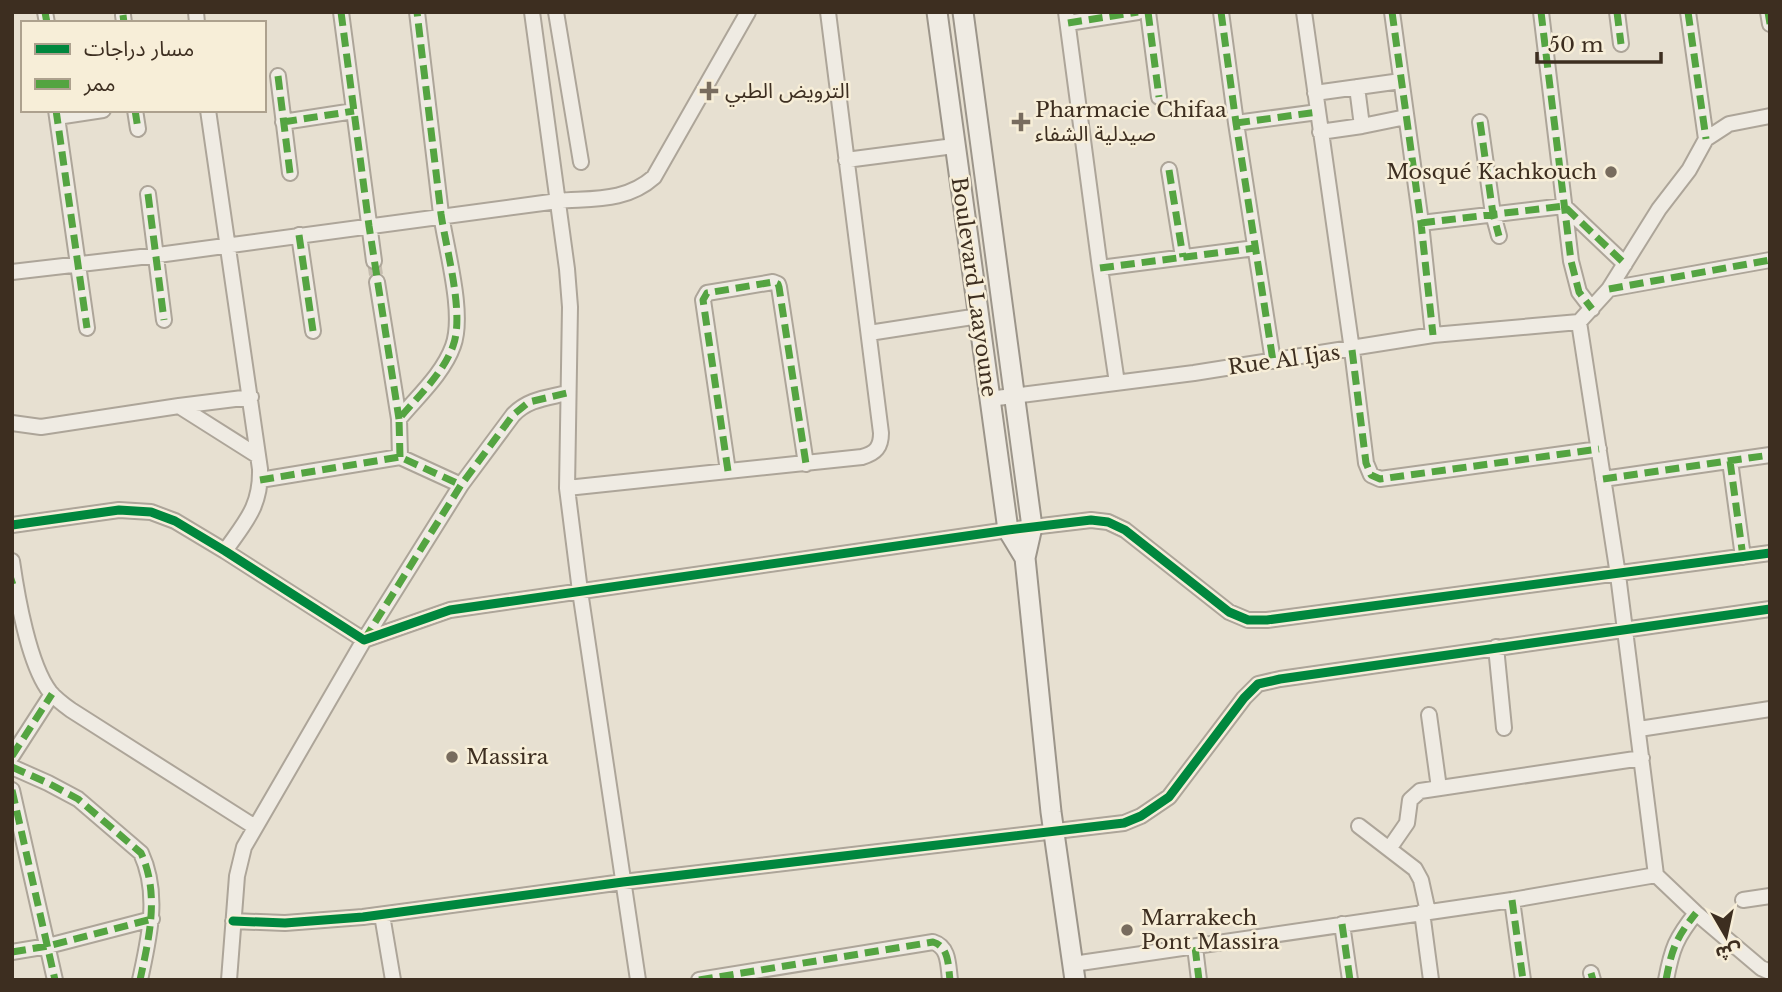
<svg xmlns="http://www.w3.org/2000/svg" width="1782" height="992" font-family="'Libre Baskerville','Noto Sans Arabic',serif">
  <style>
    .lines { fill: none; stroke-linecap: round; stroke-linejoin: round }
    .street-tunnel { stroke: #c5bcae; stroke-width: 14; stroke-dasharray: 14 7; stroke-linecap: butt }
    .street-casing { stroke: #ada599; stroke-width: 18 }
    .secondary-casing { stroke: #9c958a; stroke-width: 23 }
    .street { stroke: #efebe3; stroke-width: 14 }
    .secondary { stroke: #efebe3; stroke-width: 19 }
    .quiet { stroke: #54a441; stroke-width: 7; stroke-dasharray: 14 7; stroke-linecap: butt }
    .cycleway-casing { stroke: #f7eed8; stroke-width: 13 }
    .cycleway { stroke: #00873e; stroke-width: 9 }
    .poi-dot { fill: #786c5e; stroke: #f7eed8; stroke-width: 2.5 }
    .labels { text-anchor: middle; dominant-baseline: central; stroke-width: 5; stroke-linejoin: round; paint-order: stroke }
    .poi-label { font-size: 21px; fill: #3d2e20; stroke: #f7eed8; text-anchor: start }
    .street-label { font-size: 21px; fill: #3d2e20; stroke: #f7eed8 }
  </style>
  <rect width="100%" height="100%" fill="#e7e0d1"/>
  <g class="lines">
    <path class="street-tunnel" d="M374,261l3,21"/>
    <defs>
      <path id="street" d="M45,12l2,11
        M196,12l1,11
        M341,12l33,249
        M532,12l35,257 3,38 -3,181 13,103 58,389
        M556,12l25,150
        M1066,12l34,256 17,115
        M1148,12l11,85
        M1221,12l15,111 37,238
        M1304,12l48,338 14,113 5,12 9,4 219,-30
        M1392,12l29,211 12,112
        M1541,12l30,249 8,31 13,17
        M1617,12l4,32
        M1688,12l18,127
        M1768,12l2,12
        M123,15l1,8
        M1068,23l70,-11
        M278,76l12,97
        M1357,87l5,39
        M1315,93l86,-12
        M56,110l31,218
        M135,110l3,19
        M208,110l52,359c1,38 -15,53 -35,82
        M1770,116l-41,8 -23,15 -17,31 -30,39 -50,80 -30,33 39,253 38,300 40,38 65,55 9,4
        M57,117l46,-7
        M283,122l71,-11
        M1480,122l13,92 6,22
        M1236,123l82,-11
        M1320,132l42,-6 44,-9
        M846,160l108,-14
        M1169,170l14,87
        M148,194l16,126
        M1421,223l143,-17 61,58
        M299,235l14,96
        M1100,268l155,-20
        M12,272l146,-17 400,-54c35,-3 68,1 96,-24l94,-165
        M377,282l22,137
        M1609,289l161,-29
        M869,333l110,-17
        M989,399l205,-26 239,-38 146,-13
        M179,406l72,-9
        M12,423l29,4 138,-21 79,50
        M400,457l-1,-38c18,-22 44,-45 54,-73 12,-32 -7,-97 -12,-132 -8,-67 -16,-134 -24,-202
        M1730,461l13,96
        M728,471l-25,-171 4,-7 66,-11 5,2 1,3 27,177
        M1603,479l167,-24
        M260,480l140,-23 61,28
        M567,488l295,-31c14,-4 19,-10 19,-24l-53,-421
        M12,525l107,-15 32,2 24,9 50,30 139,89 86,-30 558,-80 83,-10 17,2 17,8 104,82 19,8h19l503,-67
        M12,561c5,35 17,104 38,131 6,7 14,13 21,18l184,117
        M1496,647l8,81
        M1429,715l10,73
        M1639,729l131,-20
        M12,756l40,-62
        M12,767l36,16 30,16 63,54c19,41 8,85 -1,127
        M12,790l43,190
        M1359,826l56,43 6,11 7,32
        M1389,849l18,-26 3,-23 10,-9 222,-33
        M1512,900l11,80
        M1743,900l27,-4
        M1422,912l9,68
        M382,915l11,65
        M233,921l52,2 78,-6 260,-35 501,-59 17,-7 28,-19 75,-99 14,-14 22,-5 490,-70
        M1342,924l8,56
        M1195,947l4,33
        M12,952l36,-6 104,-27
        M1073,964l439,-64 144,-25
        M1591,973l2,7
        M229,980l8,-104 7,-29 120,-207 97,-155 52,-70c15,-16 34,-17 54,-22
        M699,980l234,-38c16,5 15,22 17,38
        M1666,980c6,-32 10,-42 30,-67"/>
      <path id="secondary" d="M937,12l71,518 17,28
        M963,12l69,515 -7,31 26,254 24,168"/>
    </defs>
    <use href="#street" class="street-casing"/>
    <use href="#secondary" class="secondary-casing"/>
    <use href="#street" class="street"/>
    <use href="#secondary" class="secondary"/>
    <path class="quiet" d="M45,12l2,11
      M341,12l28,214 30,193
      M1148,12l11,85
      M1221,12l15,111 37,238
      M1392,12l29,211 12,112
      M1541,12l30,249 8,31 13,17
      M1617,12l4,32
      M1688,12l18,127
      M1768,12l2,12
      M123,15l1,8
      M1068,23l70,-11
      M278,76l12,97
      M56,110l31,218
      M135,110l3,19
      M283,122l71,-11
      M1480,122l13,92 6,22
      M1236,123l82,-11
      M1169,170l14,87
      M148,194l16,126
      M1421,223l143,-17 61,58
      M299,235l14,96
      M1100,268l155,-20
      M1609,289l161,-29
      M1352,350l14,113 5,12 9,4 219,-30
      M400,457l-1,-38c18,-22 44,-45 54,-73 12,-32 -7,-97 -12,-132 -8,-67 -16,-134 -24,-202
      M1730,461l13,96
      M728,471l-25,-171 4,-7 66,-11 5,2 1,3 27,177
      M1603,479l167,-24
      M260,480l140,-23 61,28
      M12,581l3,-1
      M364,640l97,-155 52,-70 16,-13 38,-9
      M12,756l40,-62
      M12,767l36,16 30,16 63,54c19,41 8,85 -1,127
      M12,790l43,190
      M1512,900l11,80
      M1342,924l8,56
      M1195,947l4,33
      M12,952l36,-6 104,-27
      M1591,973l2,7
      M699,980l234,-38c16,5 15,22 17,38
      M1666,980c6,-32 10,-42 30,-67"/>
    <defs>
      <path id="cycleway" d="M12,525l107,-15 32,2 24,9 50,30 139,89 86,-30 558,-80 83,-10 17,2 17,8 104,82 19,8h19l503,-67
        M233,921l52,2 78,-6 260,-35 501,-59 17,-7 28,-19 75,-99 14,-14 22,-5 490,-70"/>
    </defs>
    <use href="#cycleway" class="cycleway-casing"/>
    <use href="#cycleway" class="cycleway"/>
  </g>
  <g class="poi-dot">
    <path d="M705.5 80.5h7v7h7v7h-7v7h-7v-7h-7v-7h7z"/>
    <path d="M1017.5 111.5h7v7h7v7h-7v7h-7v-7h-7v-7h7z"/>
    <circle cx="1611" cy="172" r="7"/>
    <circle cx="452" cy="757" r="7"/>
    <circle cx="1127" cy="930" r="7"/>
  </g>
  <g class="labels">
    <g class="poi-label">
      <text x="725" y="91">الترويض الطبي</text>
      <text x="1035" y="110">Pharmacie Chifaa<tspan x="1035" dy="24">صيدلية الشفاء</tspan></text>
      <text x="1597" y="172" text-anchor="end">Mosqué Kachkouch</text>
      <text x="466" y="757">Massira</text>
      <text x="1141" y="918">Marrakech<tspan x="1141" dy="24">Pont Massira</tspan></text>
    </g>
    <g class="street-label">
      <text transform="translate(974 287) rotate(82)">Boulevard Laayoune</text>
      <text transform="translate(1284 360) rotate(-8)">Rue Al Ijas</text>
    </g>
  </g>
  <rect width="1782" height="992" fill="none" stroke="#3d2e20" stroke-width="28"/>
  <rect x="21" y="21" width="245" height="91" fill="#f7eed8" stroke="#ada18e" stroke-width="2"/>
  <rect x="35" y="44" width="35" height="10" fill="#00873e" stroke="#ada18e" stroke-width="2"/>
  <text x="84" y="56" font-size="21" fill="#3d2e20">مسار دراجات</text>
  <rect x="35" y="79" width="35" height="10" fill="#54a441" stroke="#ada18e" stroke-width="2"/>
  <text x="84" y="91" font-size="21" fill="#3d2e20">ممر</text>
  <g transform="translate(1726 936) rotate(171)" stroke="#f7eed8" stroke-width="5" paint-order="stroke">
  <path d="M0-5L12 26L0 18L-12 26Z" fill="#3d2e20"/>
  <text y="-10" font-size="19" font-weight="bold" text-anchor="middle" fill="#3d2e20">ش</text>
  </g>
  <path d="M1537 52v10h124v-10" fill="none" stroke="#3d2e20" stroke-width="3.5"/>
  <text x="1548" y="52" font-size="21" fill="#3d2e20" stroke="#f7eed8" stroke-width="5" paint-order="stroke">50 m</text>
</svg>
